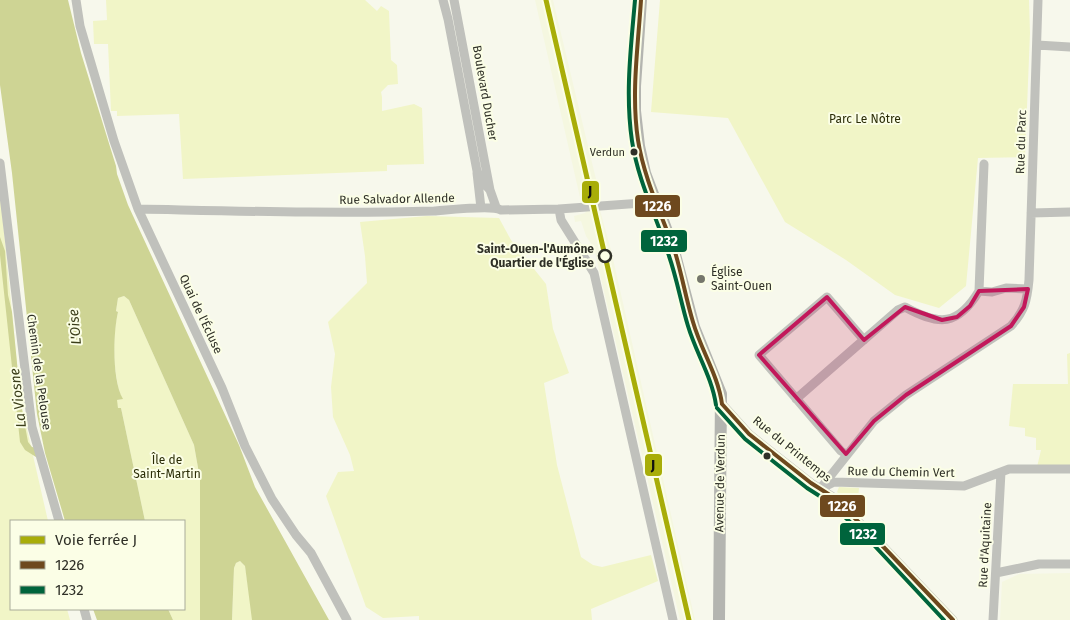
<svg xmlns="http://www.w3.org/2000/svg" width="1070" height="620" font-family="'Fira Sans',sans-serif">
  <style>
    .built { fill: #f5f7e0 }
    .green { fill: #f1f5c7 }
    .water { fill: #ced494 }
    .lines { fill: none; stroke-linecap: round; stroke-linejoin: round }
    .minor { stroke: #c0c1bc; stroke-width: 9 }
    .secondary { stroke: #b4b5b0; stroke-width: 12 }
    .bus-1-casing { stroke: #fbfee6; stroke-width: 8 }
    .bus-2-casing { stroke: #fbfee6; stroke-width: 8 }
    .bus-1 { stroke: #6e491e; stroke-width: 4 }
    .bus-2 { stroke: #00643c; stroke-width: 4 }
    .rail-1-casing { stroke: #fbfee6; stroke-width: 9 }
    .rail-1 { stroke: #a8ad08; stroke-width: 5 }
    .marked { fill: #c2185b; fill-opacity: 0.2; stroke: #c2185b; stroke-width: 4; stroke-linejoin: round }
    .bus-dot { fill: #2f3027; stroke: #fbfee6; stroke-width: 2 }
    .stop-dot { fill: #fbfee6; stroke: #2f3027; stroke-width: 2.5 }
    .poi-dot { fill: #75766c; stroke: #fbfee6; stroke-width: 2 }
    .labels { text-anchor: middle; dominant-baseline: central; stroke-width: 4; stroke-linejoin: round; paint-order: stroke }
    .bus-label { font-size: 11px; fill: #2f3027; stroke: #fbfee6; text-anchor: end }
    .street-label { font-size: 12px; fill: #2f3027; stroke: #fbfee6 }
    .park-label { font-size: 12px; fill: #2b2d07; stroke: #fbfee6 }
    .stop-label { font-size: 12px; font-weight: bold; fill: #2f3027; stroke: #fbfee6; text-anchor: end }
    .poi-label { font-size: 12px; fill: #2f3027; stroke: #fbfee6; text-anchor: start }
    .water-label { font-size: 14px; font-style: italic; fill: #3b3e1a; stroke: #fbfee6 }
    .line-badge { stroke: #fbfee6; stroke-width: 2 }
    .badge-label { font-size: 14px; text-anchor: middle; font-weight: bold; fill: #fff }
    .pale-badge-label { font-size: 14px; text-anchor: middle; font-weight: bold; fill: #111 }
  </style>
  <rect width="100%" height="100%" fill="#f7f8ec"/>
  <path class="built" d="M535,0h18l48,200 -20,2z
    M600,210l11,40 84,370h-15l-86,-372 -8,-12 -5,-15 -6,1 -1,-6 11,-3 1,-2z
    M1070,573v47h-70l2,-38 17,-8z"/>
  <path class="green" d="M106,0h259l12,11 4,-5 8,5 2,49 6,5 1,19 -10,1 -7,7 1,5v14l32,-7 8,4 2,56 -37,1v6l-204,8 -4,-65 -62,2v-5h-6l-3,-67h-14l-1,-23 14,-1z
    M660,0h369l1,33 -5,124 -47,1 -12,128 -27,22 -44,-13 -49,-35 -61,-38 -57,-104 -77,-6z
    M0,192l21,211 27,118h-37v88h56l3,11h-70z
    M427,216l72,2 12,22 35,44 7,45 16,44 -25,10 13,82 24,92 12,8 9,2 49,-12 7,26 -67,28 1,11h-173v-4l-36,2 -17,-11 -40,-111 12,-24 16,-1 -4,-16 -17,-38 -2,-30 4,-33 -7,-32 39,-39 -2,-27 -5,-34z
    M124,296l5,4 65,145 6,34v141h-27l-5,-11h16v-88h-39l-24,-113h-3l-2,-8 6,-1c-9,-23 -10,-62 -4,-87l-2,-1 2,-13z
    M1070,353v113l-33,1 4,-17h-5v-12l-11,-2v-8l-16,-2 4,-42h55l-1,-30z
    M839,487l20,1 -1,11 -14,-1 -7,-6z
    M240,561l5,5 8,54h-21l2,-52 2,-5z"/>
  <path class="water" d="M0,0h68l13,53 35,113 1,8 11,31 111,240 16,42 74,133h-77l-7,-54 -5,-5 -4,2 -2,5 -2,52h-32v-141l-6,-34 -65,-145 -5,-4 -6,2 -2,13 2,1c-5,21 -6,69 5,87l-6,1 1,8h3l24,113h-80l-20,-68 -8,-39 -25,-241 -12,-88z
    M0,237l5,14 3,44 4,17 9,92 7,38 4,5 5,1 -1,9 -11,-7 -5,-8 -20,-187z
    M93,609h75l5,11h-76z"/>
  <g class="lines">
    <path class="minor" d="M76,0l4,26 34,115 24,68 84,179 23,58 27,53 24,36 15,18 36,67
      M443,0l5,19 29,152 3,8 10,11
      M454,0l36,190 6,17
      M1037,45l33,2
      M0,163l32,264 27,94
      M477,173l4,35
      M138,209c99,2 197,5 296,2 14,-1 58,-6 67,-1l58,-1 97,-7
      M559,209l2,11 33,53 79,347
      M1031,213l39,-1
      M979,291l13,1 14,-4 22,1
      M796,399l102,-89 7,-3c34,19 53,19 74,-16l5,-127
      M722,404l27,30 15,12 47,37 22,14 42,41 78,82
      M846,454l-5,-3 -82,-96 68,-58 37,43
      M822,488l12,-6 130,4 45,-17h61
      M820,489l54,-68 32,-26 105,-69c14,-16 16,-25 18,-46l9,-280
      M996,573l43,-9h31
      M84,609l3,11
      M993,620l8,-148"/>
    <path class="secondary" d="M641,0l-6,86v25l4,35 6,27 28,74 21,80 27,67 -2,226"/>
    <defs>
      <path id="bus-1" d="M641,0c-3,47 -10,94 -3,140 6,39 24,75 37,112 7,23 11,47 18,70 8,28 25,53 29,82
        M722,404l27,30 62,49 22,14 42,41 78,82"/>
      <path id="bus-2" d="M635,0c-4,47 -10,94 -3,141 6,40 25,77 37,115 8,23 12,47 19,70 8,27 24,51 28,79
        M717,408l28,31 62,49 22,14 42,40 73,78"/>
    </defs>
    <use href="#bus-1" class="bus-1-casing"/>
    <use href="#bus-2" class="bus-2-casing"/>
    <use href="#bus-1" class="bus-1"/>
    <use href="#bus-2" class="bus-2"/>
    <defs>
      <path id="rail-1" d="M546,0l143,620"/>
    </defs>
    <use href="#rail-1" class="rail-1-casing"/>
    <use href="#rail-1" class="rail-1"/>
  </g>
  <path class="marked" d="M1028,289l-4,18 -13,19 -105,69 -32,26 -28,33 -87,-99 68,-58 37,43 41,-33 37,13 15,-3 13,-11 9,-15z"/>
  <g class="bus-dot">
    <circle cx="634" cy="152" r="4.5"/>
    <circle cx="767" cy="456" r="4.5"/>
  </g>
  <circle class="stop-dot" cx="605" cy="256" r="6"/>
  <circle class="poi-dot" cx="701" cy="279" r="5"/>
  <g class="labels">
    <g class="bus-label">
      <text x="625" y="152">Verdun</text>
    </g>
    <g class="street-label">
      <text transform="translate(485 93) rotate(80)">Boulevard Ducher</text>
      <text transform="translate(1021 142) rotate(-88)">Rue du Parc</text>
      <text transform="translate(397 199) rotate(-1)">Rue Salvador Allende</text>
      <text transform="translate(201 314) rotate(65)">Quai de l'Écluse</text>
      <text transform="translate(39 372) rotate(82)">Chemin de la Pelouse</text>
      <text transform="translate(792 449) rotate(39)">Rue du Printemps</text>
      <text transform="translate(901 472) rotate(1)">Rue du Chemin Vert</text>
      <text transform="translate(720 483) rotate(-89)">Avenue de Verdun</text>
      <text transform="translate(985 545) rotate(-87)">Rue d'Aquitaine</text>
    </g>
    <g class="park-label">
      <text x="865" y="119">Parc Le Nôtre</text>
      <text x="167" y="460">Île de<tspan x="167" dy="14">Saint-Martin</tspan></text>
    </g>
    <g class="stop-label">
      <text x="594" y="249">Saint-Ouen-l'Aumône<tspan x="594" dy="14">Quartier de l'Église</tspan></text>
    </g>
    <g class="poi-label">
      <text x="711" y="272">Église<tspan x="711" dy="14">Saint-Ouen</tspan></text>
    </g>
    <g class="water-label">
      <text transform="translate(75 327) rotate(-95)">L'Oise</text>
      <text transform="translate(18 398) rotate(-97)">La Viosne</text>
    </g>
  </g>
  <g class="line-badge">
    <rect x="581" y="180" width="19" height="24" rx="5" fill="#a8ad08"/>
    <rect x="634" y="194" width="47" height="24" rx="5" fill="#6e491e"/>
    <rect x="640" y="229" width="48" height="24" rx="5" fill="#00643c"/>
    <rect x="644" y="453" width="19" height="24" rx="5" fill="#a8ad08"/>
    <rect x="819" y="494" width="47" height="24" rx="5" fill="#6e491e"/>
    <rect x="839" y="522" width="47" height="24" rx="5" fill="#00643c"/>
  </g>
  <g class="badge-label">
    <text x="657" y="211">1226</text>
    <text x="664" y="246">1232</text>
    <text x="842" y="511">1226</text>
    <text x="863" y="539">1232</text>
  </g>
  <g class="pale-badge-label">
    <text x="590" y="196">J</text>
    <text x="653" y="470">J</text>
  </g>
  <rect x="10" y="520" width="175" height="90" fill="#fbfee6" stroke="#a9ac9a"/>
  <rect x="20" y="536" width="25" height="8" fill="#a8ad08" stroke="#a9ac9a"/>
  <text x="55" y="545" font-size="15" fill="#2f3027">Voie ferrée J</text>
  <rect x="20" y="561" width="25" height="8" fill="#6e491e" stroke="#a9ac9a"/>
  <text x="55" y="570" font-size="15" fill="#2f3027">1226</text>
  <rect x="20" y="586" width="25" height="8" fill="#00643c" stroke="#a9ac9a"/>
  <text x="55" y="595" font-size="15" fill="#2f3027">1232</text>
</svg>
